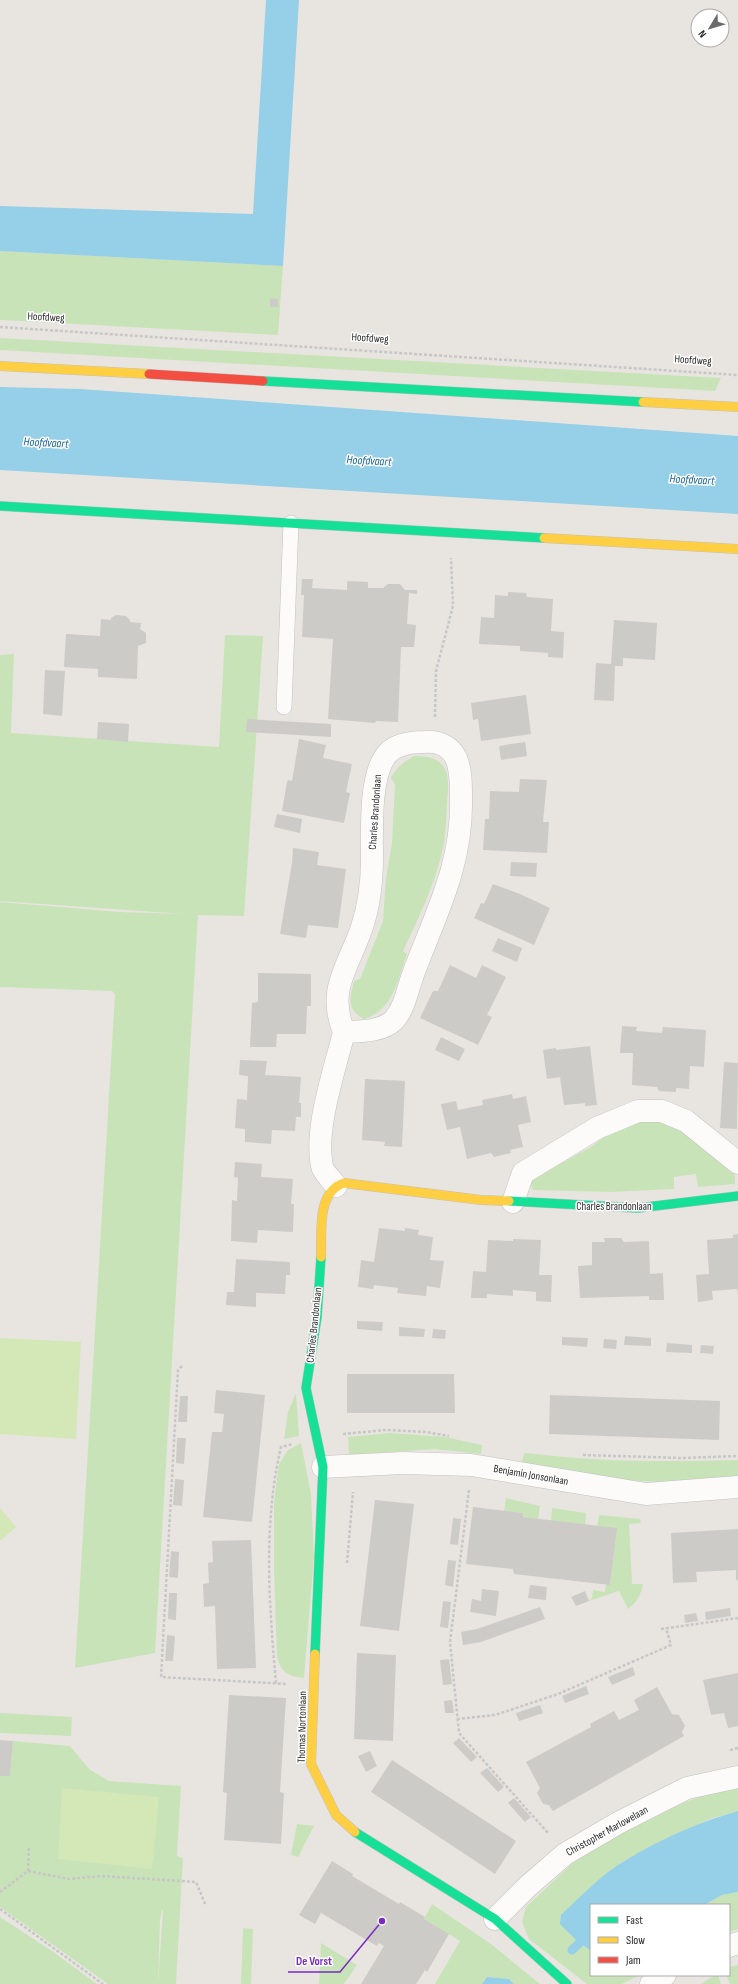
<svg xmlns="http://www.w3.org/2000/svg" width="738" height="1984" font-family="'Sofia Sans Condensed',sans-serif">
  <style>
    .green { fill: #c9e3b9; fill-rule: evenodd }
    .pitch { fill: #d3e7b7 }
    .water { fill: #95cfe8 }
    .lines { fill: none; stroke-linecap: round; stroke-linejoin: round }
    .stream { stroke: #95cfe8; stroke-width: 9 }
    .building { fill: #cdcbc7 }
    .lane-casing { stroke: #c2c1c1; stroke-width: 16 }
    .street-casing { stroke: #c2c1c1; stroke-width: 23 }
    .fast-casing { stroke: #c2c1c1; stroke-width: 10 }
    .slow-casing { stroke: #c2c1c1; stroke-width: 10 }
    .jam-casing { stroke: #c2c1c1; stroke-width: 10 }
    .path { stroke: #c8c7c7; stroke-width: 2.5; stroke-dasharray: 3 2; stroke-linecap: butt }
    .lane { stroke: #fcfbfa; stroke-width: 15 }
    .street { stroke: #fcfbfa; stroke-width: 22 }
    .fast { stroke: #16e098; stroke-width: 9 }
    .slow { stroke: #ffcf43; stroke-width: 9 }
    .jam { stroke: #f24e42; stroke-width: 9 }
    .labels { text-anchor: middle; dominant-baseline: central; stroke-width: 3; stroke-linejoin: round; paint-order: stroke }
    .street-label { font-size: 11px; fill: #2a2a2a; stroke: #fff }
    .water-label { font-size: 12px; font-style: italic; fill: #106398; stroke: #fff }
    .leader { fill: none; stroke: #7b2cbf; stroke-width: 1.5 }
    .callout-dot { fill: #7b2cbf; stroke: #fff; stroke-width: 1.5 }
    .callout-label { font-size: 12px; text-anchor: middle; font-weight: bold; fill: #7b2cbf; stroke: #fff; stroke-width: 3; stroke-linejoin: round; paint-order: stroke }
  </style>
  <rect width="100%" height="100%" fill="#e8e5e0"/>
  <path class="green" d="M0,251l283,15 -5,69 -278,-15z
    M0,338l721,40 -6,13 -715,-41z
    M225,635l38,1 -19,280 -46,-1 -43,738 -80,15 40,-674 -3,-3 -112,-4v-85l120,10 63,2 -183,-13v-246l14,-1 -3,79 208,14z
    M414,756c11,0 23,1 30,11 6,10 4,25 3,36 -1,16 -1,33 -5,49 -8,35 -24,67 -39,99l4,3c-9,25 -14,57 -43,65 -18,-10 -14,-20 -10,-38l6,-2 23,-58 3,-43 6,-35 3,-59 -4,-6c5,-10 12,-16 23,-22z
    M629,1122h37l23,13 41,34 5,7v8l-37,3 -2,-13 -22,3v12l-62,3 -79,-2 -3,-7 4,-5 57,-31 25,-19z
    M296,1393l3,43 -15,3 4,-27z
    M390,1433l55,4 37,8 -1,9 -47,-5 -85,6 -1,-18z
    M301,1443l10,51 3,62 -10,122c-16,-2 -23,-5 -27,-21l-3,-85v-70l5,-38 9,-14z
    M527,1453c70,9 140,9 211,7v19c-33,2 -65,4 -98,2 -40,-3 -79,-10 -119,-17l3,-10z
    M506,1498l34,8 -2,13 -15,-2v-4l-19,-2z
    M552,1508l34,5 -1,12 -34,-4z
    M599,1515l41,4 1,4 -12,1 3,60h11c-2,11 -6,18 -15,25l-9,-18 -30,10 3,-3 1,-8 12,2 1,-8 4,1 6,-54 -19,-4z
    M0,1713l72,4 -1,19 -71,-3z
    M13,1741l57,5 19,23 20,12 72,5 -4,70 6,2 -7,126h-68l-108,-77v-131h10zM162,1910h1l-5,72 2,-61z
    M738,1784v27l-28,8 -85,41 -41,33 -7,48 14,10v24h49l-18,9h-35l-58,-45 -7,-17 4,-15 51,-48 57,-37 96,-37z
    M297,1824l17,2 -16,31 -7,-2z
    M738,1892v37l-9,3v-27h-26l19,-10z
    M432,1904l59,40 49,40h-26l-5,-5 -22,-2 -5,7h-47l25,-43 -36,-22z
    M0,1917l52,34 45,33h-97z
    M243,1928l10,1 -2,55h-10z
    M321,1943l36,22 -13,19h-25z
    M738,1965v19h-8l-4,-9h3v-8z
    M715,1975h3l3,9h-20z"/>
  <path class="pitch" d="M0,1338l81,4 -5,97 -76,-5z
    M0,1508l16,19 -16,14z
    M62,1788l97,9 -7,72 -94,-10z"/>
  <path class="water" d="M266,0h33l-16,266 -283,-15v-45l253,8z
    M0,387l80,2 658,47v78l-738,-44z
    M738,1811v81l-16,3 -18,10h-113v46l-14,-10 -17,-17 1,-9c20,-19 41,-41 65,-55 35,-21 73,-38 112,-49z
    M487,1977l22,2 5,5h-32z"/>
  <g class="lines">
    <path class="stream" d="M572,1950l19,-18"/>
  </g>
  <path class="building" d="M270,298l8,1v8h-8z
    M302,579h11l-1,9 35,2v-9l21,1v6h15l5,-4h12l5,6h12v4l-8,-1 -2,31 9,1 -2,22h-13l-3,75 -22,-1 -1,2 -47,-4 5,-80 -31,-2 2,-42h-3z
    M508,592l18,1 1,4 26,2 -2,32 13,1 -1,26 -15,-1v-4l-28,-2v-5l-41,-2 2,-27 13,1 1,-23 13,1z
    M116,615l10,1 4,4v2l11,1 -1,6 6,4v10l-8,3 -1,33 -39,-2v-8l-34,-2 2,-33 34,2 1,-17 10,1v-2z
    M614,620l43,3 -2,37 -32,-2v8h-8l-1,35 -20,-1 2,-37 15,1z
    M45,670l20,1 -3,45 -19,-2z
    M526,695l5,39 -50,7 -3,-22 -5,1 -2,-17z
    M247,719l84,5v13l-85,-5z
    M98,722l31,2 -1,18 -31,-3z
    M299,739l27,6 -3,13 29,6 -6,28 4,1 -6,30 -62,-12 5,-29 1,-2 4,1z
    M525,742l2,14 -26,4 -2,-14z
    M520,779l27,1 -4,42h6l-2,31 -64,-3 2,-31h4l1,-28 29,1z
    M277,814l25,5 -2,14 -26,-6z
    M293,848l26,4 -2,13 29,4 -8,59 -30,-3 -2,13 -26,-4 12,-71z
    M511,862l26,1 -1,14 -26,-1z
    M493,884l27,10 30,14 -16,37 -60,-27 7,-15 3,1z
    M498,938l24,10 -5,14 -25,-11z
    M450,965l26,13 6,-13 24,12 -19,38 5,2 -14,28 -58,-27 13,-27h5z
    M258,973l53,1v32h-4l-1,28h-29l-1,13h-26l2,-44 6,-1z
    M622,1026l15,1 -1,4 26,2 1,-6 43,3 -2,37 -14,-1 -1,23 -13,-1v4l-17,-1 -2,-4 -25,-2 1,-32h-13z
    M441,1037l24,12 -6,12 -24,-11z
    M590,1046l7,59 -12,1v-3l-21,2 -4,-28 -13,2 -4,-29 13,-2v2z
    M240,1060l27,1 -2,14 36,2 -2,26h2v14h-5l-1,14 -23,-1 -1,14 -26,-2v-13l-10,-1 2,-29 10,1 1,-24 -9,-1z
    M724,1062l14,1 -1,66 -17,-1z
    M365,1079l40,2 -3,66 -18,-1 1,-4 -23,-2z
    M512,1094l1,5 13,-3 5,26 -13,3 5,22 -13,3 1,3 -17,4 -3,-4 -24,6 -7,-32 -13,3 -6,-26 15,-3 2,9 25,-5 -1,-5z
    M235,1162l27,2 -1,13 32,2 -2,25h3l-1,28 -35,-2 -1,13 -26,-2 1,-41 5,1 1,-23 -4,-1z
    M379,1228l26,3v-3l14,2 -1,5 15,2 -3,23 14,1 -4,27 -13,-2 -1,10 -29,-3 1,-5 -24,-3 -1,4 -15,-2 3,-27 13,2z
    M738,1234v59l-1,-4 -25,2 1,9 -15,2 -2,-27 13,-1 -2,-34 26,-2v-3z
    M604,1238h17l3,4 25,-1 1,33 13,-1 1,27h-15v-4l-69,2 -2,-32 14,-1v-23h13z
    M513,1239l28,1 -2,35h13l-1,27 -15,-1v-9l-23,-2v6l-26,-2v4h-16l2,-27 13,1 2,-32 25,1z
    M236,1259l54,3v13h-4l-1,19 -29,-1v14l-30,-2 1,-13h7z
    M357,1321l26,1 -1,9 -25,-2z
    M399,1327l26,2 -1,8 -25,-1z
    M433,1329l13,1 -1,9 -13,-1z
    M625,1336l26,2v8l-27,-1z
    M562,1337l26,1 -1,9 -25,-2z
    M604,1339l13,1 -1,9 -13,-1z
    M667,1343l25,2v8l-26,-1z
    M701,1345l13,1 -1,8 -13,-1z
    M347,1374h107l1,39h-108z
    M216,1390l49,5 -13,127 -49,-5 9,-85h10l2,-18 -10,-1z
    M550,1395l170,6 -1,39 -170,-6z
    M180,1396h8l-1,26h-9z
    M177,1438h9l-2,26 -8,-1z
    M175,1479l9,1 -2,26 -9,-1z
    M375,1500l39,4 -15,127 -39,-5z
    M473,1507l50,6v4l94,11 -7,57 -96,-11 -1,-5 -47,-5z
    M453,1518l8,1 -3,26 -8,-1z
    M738,1529v51h-2v-10l-40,2 1,10 -24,1 -2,-50z
    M251,1540l5,128 -39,1 -2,-63 -11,1 -1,-23 6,-1 -1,-20 5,-1 -1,-21z
    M171,1551l8,1 -1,26 -9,-1z
    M448,1560l8,1 -3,26 -8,-2z
    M530,1585l17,2 -1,13 -18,-2z
    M482,1589l17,2 -3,25 -26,-4 2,-13 9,2z
    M585,1591l4,10 -13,5 -5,-9z
    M169,1593h8l-1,27 -8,-1z
    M443,1601l8,1 -3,26 -8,-1z
    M540,1607l5,12 -64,23 -18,3 -2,-13 16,-3z
    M730,1608l1,8 -25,4 -1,-8z
    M696,1613l2,8 -13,2 -1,-8z
    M167,1635l8,1 -2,25h-8z
    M357,1653l39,2 -3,86 -39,-2z
    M449,1659l3,25 -9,1 -3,-25z
    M633,1667l2,8 -23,10 -4,-8z
    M738,1673v53l-10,2 -4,-15 -13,2 -8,-35z
    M586,1686l3,8 -24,9 -3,-7z
    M657,1687l15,27 7,1 6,11 -3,6 2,4 -131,75 -4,-6 -6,-1 -6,-11 3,-5 -14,-26 65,-35 -1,-3 24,-13 5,9 20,-10 -5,-10z
    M229,1695l57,3 -6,94 4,1 -3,51 -57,-4 3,-47 -4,-1z
    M452,1700l2,13h-9l-1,-12z
    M540,1705l3,8 -24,8 -3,-8z
    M459,1738l18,19 -6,5 -18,-19z
    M0,1740l13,1 -3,35h-10z
    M370,1751l7,15 -11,6 -8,-16z
    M392,1760l124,81 -21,33 -124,-82z
    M487,1768l17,19 -6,5 -18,-19z
    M514,1798l17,19 -6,5 -17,-19z
    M332,1861l21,13 -1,2 47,28 1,-2 25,15 -1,2 25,15 -22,38 -2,-2 -9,14h-55l23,-38 -5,-3 -2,3 -56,-33 -6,11 -16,-9z"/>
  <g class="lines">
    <defs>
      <path id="lane" d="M284,707l7,-184"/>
      <path id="street" d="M336,1186c-4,-6 -13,-14 -14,-20 -8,-37 13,-97 22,-134 15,-1 38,0 50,-12 12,-14 14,-34 21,-51 23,-60 48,-107 46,-173 0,-12 0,-27 -5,-38 -6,-13 -19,-17 -32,-16 -12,0 -27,2 -36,11 -19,20 -16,78 -16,105 0,24 -3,49 -11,72 -14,39 -34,60 -17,102
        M513,1202l10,-29 74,-45 41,-17h24l24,10 52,42
        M323,1467l80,-4 68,2 175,29 92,-7
        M495,1919l32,-32 38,-33 53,-31 69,-35 51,-11
        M729,1946l9,-3
        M651,1984l14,-9"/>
      <path id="fast" d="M263,381l380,21
        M0,506l544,32
        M509,1201l129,7 100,-12
        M315,1654l8,-187 -17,-79 11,-71 4,-60
        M355,1832l140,87 72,65"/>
      <path id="slow" d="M0,366l149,8
        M643,402l95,5
        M544,538l194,11
        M321,1257c1,-23 -5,-65 23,-74l137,17 28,1
        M315,1654l-4,110 25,51 19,17"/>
      <path id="jam" d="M149,374l114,7"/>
    </defs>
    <use href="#lane" class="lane-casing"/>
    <use href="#street" class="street-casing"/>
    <use href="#fast" class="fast-casing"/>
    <use href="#slow" class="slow-casing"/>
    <use href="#jam" class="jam-casing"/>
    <path class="path" d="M0,327l738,48
      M435,717l1,-46 17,-65 -2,-48
      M182,1366l-4,4 -17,307 126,7
      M343,1434l43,-4 40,2 23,4
      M583,1455l99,3 56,-2
      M469,1490l-19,152 9,91 89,100
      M347,1563l6,-71
      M661,1629l77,-11
      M276,1683c-7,-78 -13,-160 5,-236l12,-3
      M457,1719l38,-4 63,-21 113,-49 -5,-17
      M730,1750l8,-2
      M28,1871l1,-25
      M0,1892l28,-21 41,8 33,-3 94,6 10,24
      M0,1909l103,75"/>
    <use href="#lane" class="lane"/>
    <use href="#street" class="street"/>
    <use href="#fast" class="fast"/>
    <use href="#slow" class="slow"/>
    <use href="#jam" class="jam"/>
  </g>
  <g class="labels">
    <g class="street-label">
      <text transform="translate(46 317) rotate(3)">Hoofdweg</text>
      <text transform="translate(370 338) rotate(4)">Hoofdweg</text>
      <text transform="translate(693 360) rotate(4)">Hoofdweg</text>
      <text transform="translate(375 812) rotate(-86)">Charles Brandonlaan</text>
      <text x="614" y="1206">Charles Brandonlaan</text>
      <text transform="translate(314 1325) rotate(-84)">Charles Brandonlaan</text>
      <text transform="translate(531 1475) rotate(10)">Benjamin Jonsonlaan</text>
      <text transform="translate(302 1727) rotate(-89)">Thomas Nortonlaan</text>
      <text transform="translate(607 1831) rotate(-29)">Christopher Marlowelaan</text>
    </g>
    <g class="water-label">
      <text transform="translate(46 443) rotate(3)">Hoofdvaart</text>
      <text transform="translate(369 461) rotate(3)">Hoofdvaart</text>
      <text transform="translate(692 480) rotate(3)">Hoofdvaart</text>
    </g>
  </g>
  <path class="leader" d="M382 1921L340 1972H288"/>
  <circle class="callout-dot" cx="382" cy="1921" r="4"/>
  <g class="callout-label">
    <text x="314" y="1965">De Vorst</text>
  </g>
  <rect x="590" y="1904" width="140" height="72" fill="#ffffff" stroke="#aaaaaa"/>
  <rect x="598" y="1917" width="20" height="6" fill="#16e098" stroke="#aaaaaa"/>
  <text x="626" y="1924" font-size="12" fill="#2a2a2a">Fast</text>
  <rect x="598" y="1937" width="20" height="6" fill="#ffcf43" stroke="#aaaaaa"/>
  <text x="626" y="1944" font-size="12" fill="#2a2a2a">Slow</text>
  <rect x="598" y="1957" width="20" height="6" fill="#f24e42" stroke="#aaaaaa"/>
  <text x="626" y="1964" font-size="12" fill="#2a2a2a">Jam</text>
  <g transform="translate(710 28) rotate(232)"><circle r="19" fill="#ffffff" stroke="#aaaaaa"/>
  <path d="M0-3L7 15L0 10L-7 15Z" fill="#6c6b6a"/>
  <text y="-6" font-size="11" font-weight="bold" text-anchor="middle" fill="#2a2a2a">N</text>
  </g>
</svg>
